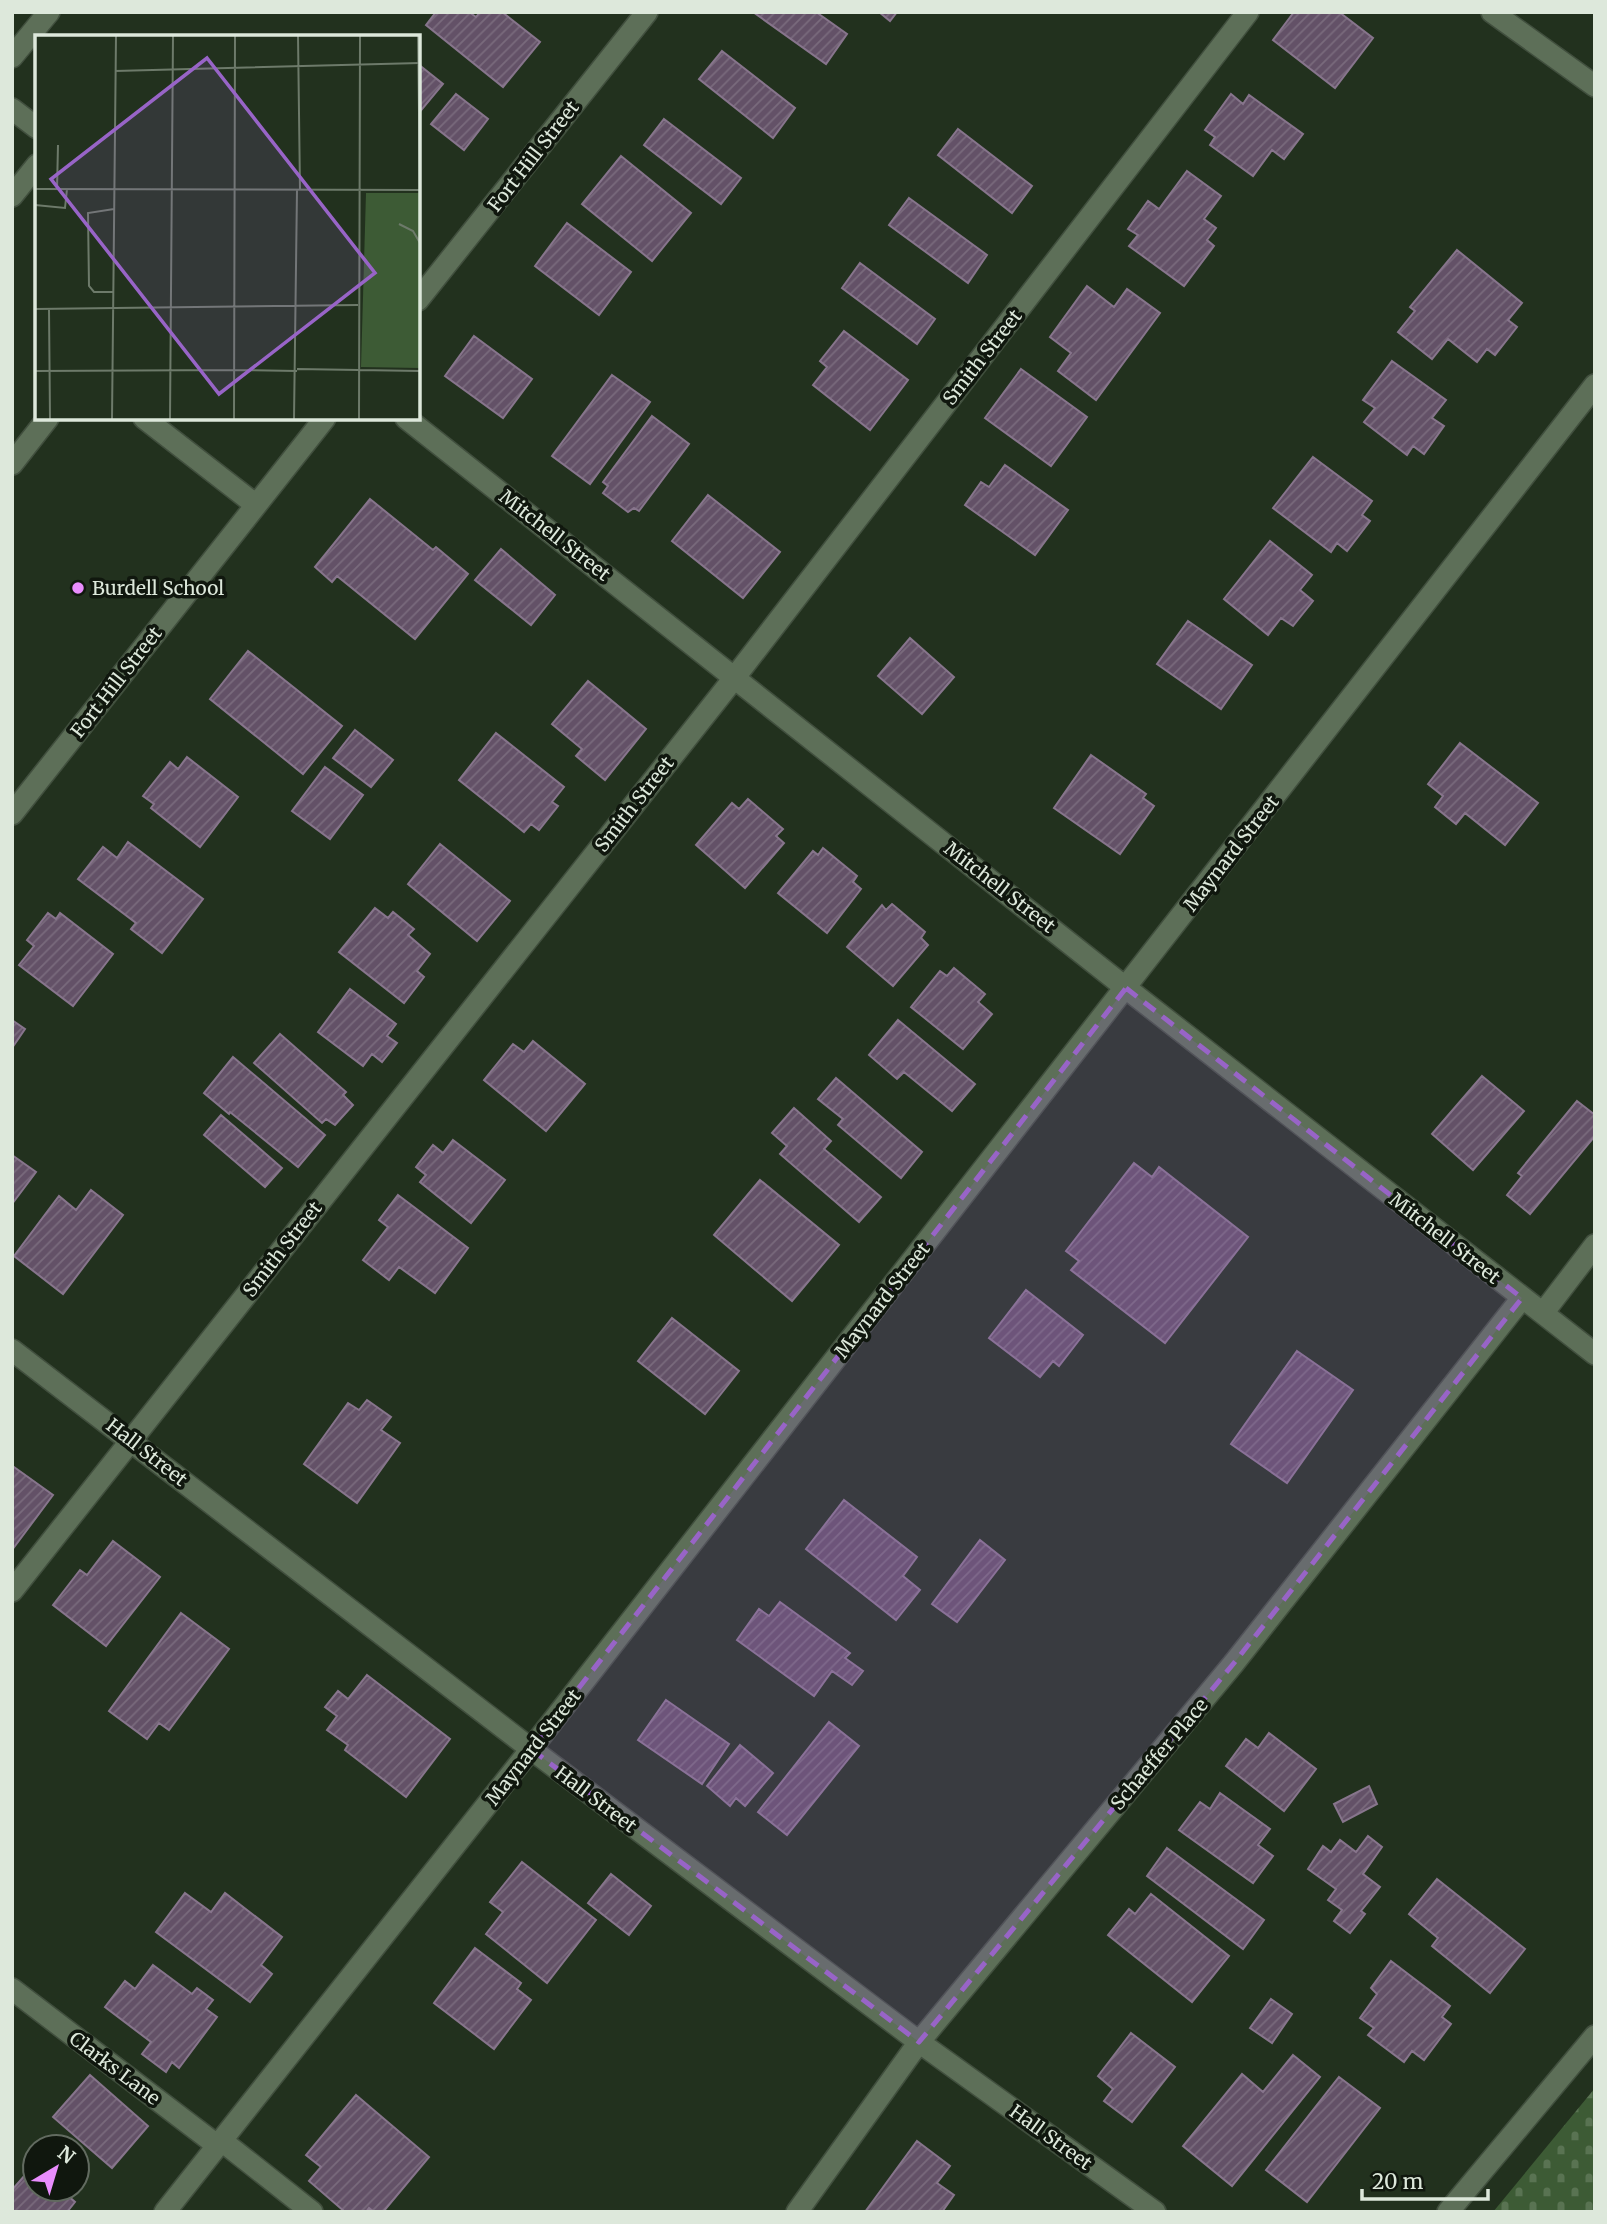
<svg xmlns="http://www.w3.org/2000/svg" width="1607" height="2224" font-family="Merriweather,serif">
  <style>
    .cemetery { fill: url(#cemetery-stones) }
    .building { fill: url(#building-hatch); stroke: #87758c; stroke-width: 2 }
    .lines { fill: none; stroke-linecap: round; stroke-linejoin: round }
    .minor-casing { stroke: #414f3e; stroke-width: 24 }
    .minor { stroke: #5d6f58; stroke-width: 21 }
    .marked { fill: #9864c7; fill-opacity: 0.2; stroke: #9864c7; stroke-width: 5; stroke-dasharray: 14 9; stroke-linejoin: round }
    .poi-dot { fill: #e98dfd; stroke: #10170e; stroke-width: 2.5 }
    .labels { text-anchor: middle; dominant-baseline: central; stroke-width: 7; stroke-linejoin: round; paint-order: stroke }
    .street-label { font-size: 19px; fill: #dde8db; stroke: #10170e }
    .poi-label { font-size: 19px; fill: #dde8db; stroke: #10170e; text-anchor: start }
    .inset-road { fill: none; stroke: #6d7a6a; stroke-width: 2 }
    .view { fill: #9864c7; fill-opacity: 0.15; stroke: #9864c7; stroke-width: 3.5 }
    .inset-edge { fill: none; stroke: #dde8db; stroke-width: 3.5 }
  </style>
  <defs>
    <pattern id="cemetery-stones" width="16" height="16" patternUnits="userSpaceOnUse" patternTransform="scale(1.75)"><rect width="16" height="16" fill="#3d5b35"/><path d="M2 7V4a2 2 0 0 1 4 0v3zM10 15v-3a2 2 0 0 1 4 0v3z" fill="#597352"/></pattern>
    <pattern id="building-hatch" width="6" height="6" patternUnits="userSpaceOnUse" patternTransform="scale(1.75)"><rect width="6" height="6" fill="#635167"/><path d="M-1 1l2-2M0 6l6-6M5 7l2-2" fill="none" stroke="#796a7c"/></pattern>
  </defs>
  <rect width="100%" height="100%" fill="#22311e"/>
  <path class="cemetery" d="M1595,2088v124h-102z"/>
  <path class="building" d="M436,12h33l7,5 4,-5h22l38,30 -37,45 -77,-62z
    M753,12h63l31,22 -21,30z
    M879,12h18l-7,9z
    M1294,12h45l34,26 -38,50 -62,-48z
    M722,51l73,57 -22,30 -74,-59z
    M418,64l25,20 -25,30z
    M456,94l32,25 -24,31 -33,-26z
    M1231,94l12,10 6,-9 54,39 -19,25 -12,-9 -19,26 -43,-31 5,-8 -10,-7z
    M664,119l77,59 -20,26 -77,-59z
    M958,129l74,57 -20,27 -74,-58z
    M621,156l70,57 -39,48 -70,-57z
    M1187,171l34,25 -17,23 12,9 -9,12 7,6 -30,40 -55,-40 9,-11 -10,-6 20,-28 11,8z
    M909,198l78,57 -19,28 -79,-58z
    M567,223l64,49 -32,43 -64,-49z
    M1457,250l65,53 -14,17 9,7 -22,28 -8,-6 -10,13 -29,-23 -16,20 -34,-27 17,-21 -5,-4z
    M860,263l75,56 -18,25 -75,-56z
    M1087,286l27,21 13,-18 33,24 -64,87 -38,-29 13,-18 -21,-16z
    M844,331l64,49 -38,50 -57,-45 14,-18 -7,-6z
    M474,336l58,43 -29,39 -58,-42z
    M1392,361l54,39 -14,18 12,8 -20,28 -11,-8 -6,9 -43,-33 11,-14 -12,-8z
    M1021,369l66,48 -36,49 -66,-48z
    M612,375l38,27 -60,82 -38,-28z
    M652,416l37,28 -50,67 -5,-3 -6,4 -25,-19 5,-7 -5,-4z
    M1313,457l59,44 -10,14 8,6 -23,30 -10,-8 -6,9 -58,-44z
    M1005,465l63,45 -33,45 -70,-50 16,-23 8,5z
    M708,495l72,57 -37,46 -71,-57z
    M370,499l63,51 3,-3 32,27 -53,65 -78,-63 -5,6 -17,-15z
    M1270,541l42,34 -12,15 13,11 -20,25 -12,-8 -13,17 -44,-36z
    M501,549l54,46 -24,30 -56,-45z
    M1188,621l64,44 -31,44 -64,-45z
    M910,638l44,39 -32,37 -44,-38z
    M248,651l94,75 -39,48 -93,-75z
    M588,681l58,48 -41,51 -29,-24 6,-7 -30,-25z
    M355,730l38,30 -22,27 -38,-29z
    M496,733l68,54 -12,15 6,4 -19,24 -8,-6 -7,8 -65,-52z
    M1460,743l78,60 -33,42 -40,-32 -9,11 -21,-17 8,-11 -15,-12z
    M1091,755l55,39 -3,4 11,8 -34,48 -66,-46z
    M187,757l51,40 -38,50 -49,-39 3,-4 -11,-8 27,-34 8,7z
    M325,767l38,28 -33,44 -38,-28z
    M748,799l35,30 -7,7 8,7 -39,45 -49,-43 36,-42 7,6z
    M128,842l75,57 -41,54 -31,-24 5,-6 -58,-44 25,-32 14,11z
    M440,844l70,57 -33,40 -69,-57z
    M823,848l34,28 -4,6 8,7 -34,44 -49,-40 35,-42 5,4z
    M892,904l33,28 -4,6 7,7 -35,41 -46,-39 35,-42 4,5z
    M375,908l13,10 5,-6 21,17 -6,6 22,19 -13,17 7,6 -20,26 -65,-51z
    M48,913l8,6 4,-6 53,41 -40,52 -54,-41 15,-19 -7,-6z
    M954,968l31,26 -7,8 14,12 -29,35 -52,-42 29,-36 7,5z
    M350,989l46,35 -9,12 10,7 -15,19 -10,-8 -9,12 -45,-34z
    M12,1020l13,9 -13,19z
    M898,1020l77,64 -23,27 -48,-39 -7,7 -28,-24z
    M280,1034l66,58 -3,3 10,10 -18,20 -9,-6 -4,4 -68,-60z
    M533,1041l52,43 -39,47 -62,-51 29,-36 11,8z
    M233,1057l92,78 -27,32 -68,-55 -1,2 -25,-21z
    M1482,1076l42,35 -51,59 -41,-36z
    M836,1078l86,74 -21,26 -63,-53 5,-6 -25,-20z
    M1577,1101l18,14v21l-65,78 -23,-19 15,-19 -4,-3z
    M794,1108l37,33 -7,8 57,48 -22,25 -79,-68 7,-8 -15,-13z
    M221,1115l61,53 -17,19 -61,-52z
    M453,1140l52,40 -34,43 -51,-41 6,-7 -10,-8 17,-22 10,8z
    M12,1155l24,17 -24,32z
    M1134,1163l18,14 7,-10 89,70 -83,106 -94,-73 8,-9 -13,-10z
    M760,1180l79,65 -47,56 -78,-66z
    M91,1190l32,25 -60,79 -49,-38 45,-60 17,14z
    M398,1195l70,53 -33,45 -36,-26 -10,13 -26,-20 25,-33 -9,-7z
    M1026,1290l57,45 -24,31 -6,-5 -13,16 -51,-39z
    M672,1318l67,53 -34,43 -67,-53z
    M1297,1351l56,39 -66,93 -56,-39z
    M367,1400l24,17 -10,13 19,13 -43,60 -53,-39 44,-61 11,7z
    M14,1467l39,28 -41,55v-81z
    M844,1500l73,57 -14,19 17,14 -24,30 -90,-71z
    M980,1540l25,20 -48,62 -25,-18z
    M113,1541l47,36 -54,69 -53,-41 27,-35 7,5z
    M780,1602l70,51 -5,5 18,13 -11,14 -20,-14 -18,25 -77,-56 22,-31 10,7z
    M181,1613l48,36 -60,81 -10,-7 -12,16 -38,-28z
    M367,1675l83,64 -44,58 -61,-47 3,-5 -21,-15 10,-14 -12,-9 13,-16 10,8z
    M666,1700l63,44 -27,40 -64,-44z
    M829,1722l30,24 -72,89 -29,-23z
    M1269,1733l47,36 -32,42 -58,-45 20,-27 12,9z
    M740,1745l33,28 -28,33 -9,-8 -6,8 -23,-20z
    M1369,1786l8,18 -34,18 -9,-18z
    M1220,1793l50,36 -12,16 15,11 -20,27 -74,-53 21,-28 10,7z
    M1368,1836l14,11 -19,27 17,13 -19,24 4,3 -15,19 -16,-12 8,-11 -14,-10 8,-11 -28,-20 15,-23 8,6 9,-12 16,12z
    M1167,1848l97,72 -21,29 -96,-73z
    M522,1862l74,58 -49,63 -61,-49 17,-22 -13,-10z
    M611,1874l40,32 -22,29 -41,-32z
    M1437,1879l88,70 -35,44 -58,-47 6,-8 -29,-24z
    M185,1893l26,19 14,-19 57,44 -21,28 11,9 -22,28 -94,-70z
    M1151,1894l78,62 -37,46 -84,-67 21,-26 6,5z
    M475,1948l46,35 -4,6 14,11 -37,49 -60,-46z
    M1391,1961l59,45 -8,11 9,7 -27,36 -12,-9 -8,11 -36,-27 6,-7 -14,-10 17,-24 -6,-6z
    M153,1965l39,29 5,-6 16,12 -7,9 11,8 -38,51 -7,-6 -6,10 -24,-18 9,-12 -46,-35 20,-26 10,8z
    M1271,1999l21,15 -20,29 -22,-15z
    M1131,2033l44,34 -43,55 -28,-21 9,-12 -15,-13z
    M1293,2055l27,22 -88,109 -49,-40 59,-72 21,18z
    M90,2075l58,51 -36,42 -59,-51z
    M1339,2077l41,31 -73,94 -41,-32z
    M356,2095l73,62 -46,55h-9l-5,-4 -3,4h-21l-36,-31 12,-14 -15,-12z
    M917,2141l33,25 -13,17 17,12 -12,17h-77z
    M26,2174l9,8v7h25l15,13 -8,10h-55v-22z"/>
  <g class="lines">
    <defs>
      <path id="minor" d="M1492,12l103,74
        M12,57l37,-45
        M12,109l25,19
        M12,196l25,-31
        M418,300l229,-288
        M144,418l112,87
        M406,418l720,570 469,366
        M12,464l36,-46
        M12,814l313,-396
        M1543,1313l52,-68
        M12,1350l519,399 388,293 236,170
        M12,1591l723,-914 513,-665
        M12,1989l206,157
        M222,2141l90,71
        M165,2212l366,-463 1064,-1364
        M797,2212l122,-170 315,-379 288,-365
        M1448,2212l147,-176"/>
    </defs>
    <use href="#minor" class="minor-casing"/>
    <use href="#minor" class="minor"/>
  </g>
  <path class="marked" d="M1126,988l396,310 -288,365 -315,379 -388,-293z"/>
  <circle class="poi-dot" cx="78" cy="588" r="7"/>
  <g class="labels">
    <g class="street-label">
      <text transform="translate(533 156) rotate(-52)">Fort Hill Street</text>
      <text transform="translate(982 357) rotate(-52)">Smith Street</text>
      <text transform="translate(555 535) rotate(38)">Mitchell Street</text>
      <text transform="translate(116 682) rotate(-52)">Fort Hill Street</text>
      <text transform="translate(634 804) rotate(-52)">Smith Street</text>
      <text transform="translate(1231 853) rotate(-52)">Maynard Street</text>
      <text transform="translate(1000 887) rotate(38)">Mitchell Street</text>
      <text transform="translate(1445 1238) rotate(38)">Mitchell Street</text>
      <text transform="translate(282 1249) rotate(-52)">Smith Street</text>
      <text transform="translate(882 1300) rotate(-52)">Maynard Street</text>
      <text transform="translate(147 1452) rotate(38)">Hall Street</text>
      <text transform="translate(533 1747) rotate(-52)">Maynard Street</text>
      <text transform="translate(1159 1754) rotate(-50)">Schaeffer Place</text>
      <text transform="translate(596 1799) rotate(37)">Hall Street</text>
      <text transform="translate(115 2068) rotate(37)">Clarks Lane</text>
      <text transform="translate(1051 2137) rotate(36)">Hall Street</text>
    </g>
    <g class="poi-label">
      <text x="92" y="588">Burdell School</text>
    </g>
  </g>
  <g transform="translate(35 35)">
    <rect width="385" height="385" fill="#22311e"/>
    <path d="M331,158h54v175l-59,-1z" fill="#3d5b35"/>
    <path class="inset-road" d="M263,1l2,154M80,36l305,-8M0,154l385,1 -2,-154M22,154l1,-44M0,170l30,3 2,-19M364,189l14,7 7,12M79,257h-20l-5,-6 -1,-73 26,-4M0,274l323,-4M14,274l1,110M262,334l123,2M200,335l62,1M0,336l200,-1M77,384l4,-383M135,384l3,-383M199,384l1,-383M259,384l3,-229M324,384l1,-383"/>
    <path class="view" d="M172,23l168,215 -156,121 -168,-215z"/>
    <rect width="385" height="385" class="inset-edge"/>
  </g>
  <rect width="1607" height="2224" fill="none" stroke="#dde8db" stroke-width="28"/>
  <g transform="translate(56 2168) rotate(38)"><circle r="33" fill="#10170e" stroke="#626b60" stroke-width="2"/>
  <path d="M0-5L12 26L0 18L-12 26Z" fill="#e98dfd"/>
  <text y="-10" font-size="19" font-weight="bold" text-anchor="middle" fill="#dde8db">N</text>
  </g>
  <path d="M1362 2189v10h126v-10" fill="none" stroke="#dde8db" stroke-width="3.5"/>
  <text x="1372" y="2189" font-size="21" fill="#dde8db" stroke="#10170e" stroke-width="5" paint-order="stroke">20 m</text>
</svg>
